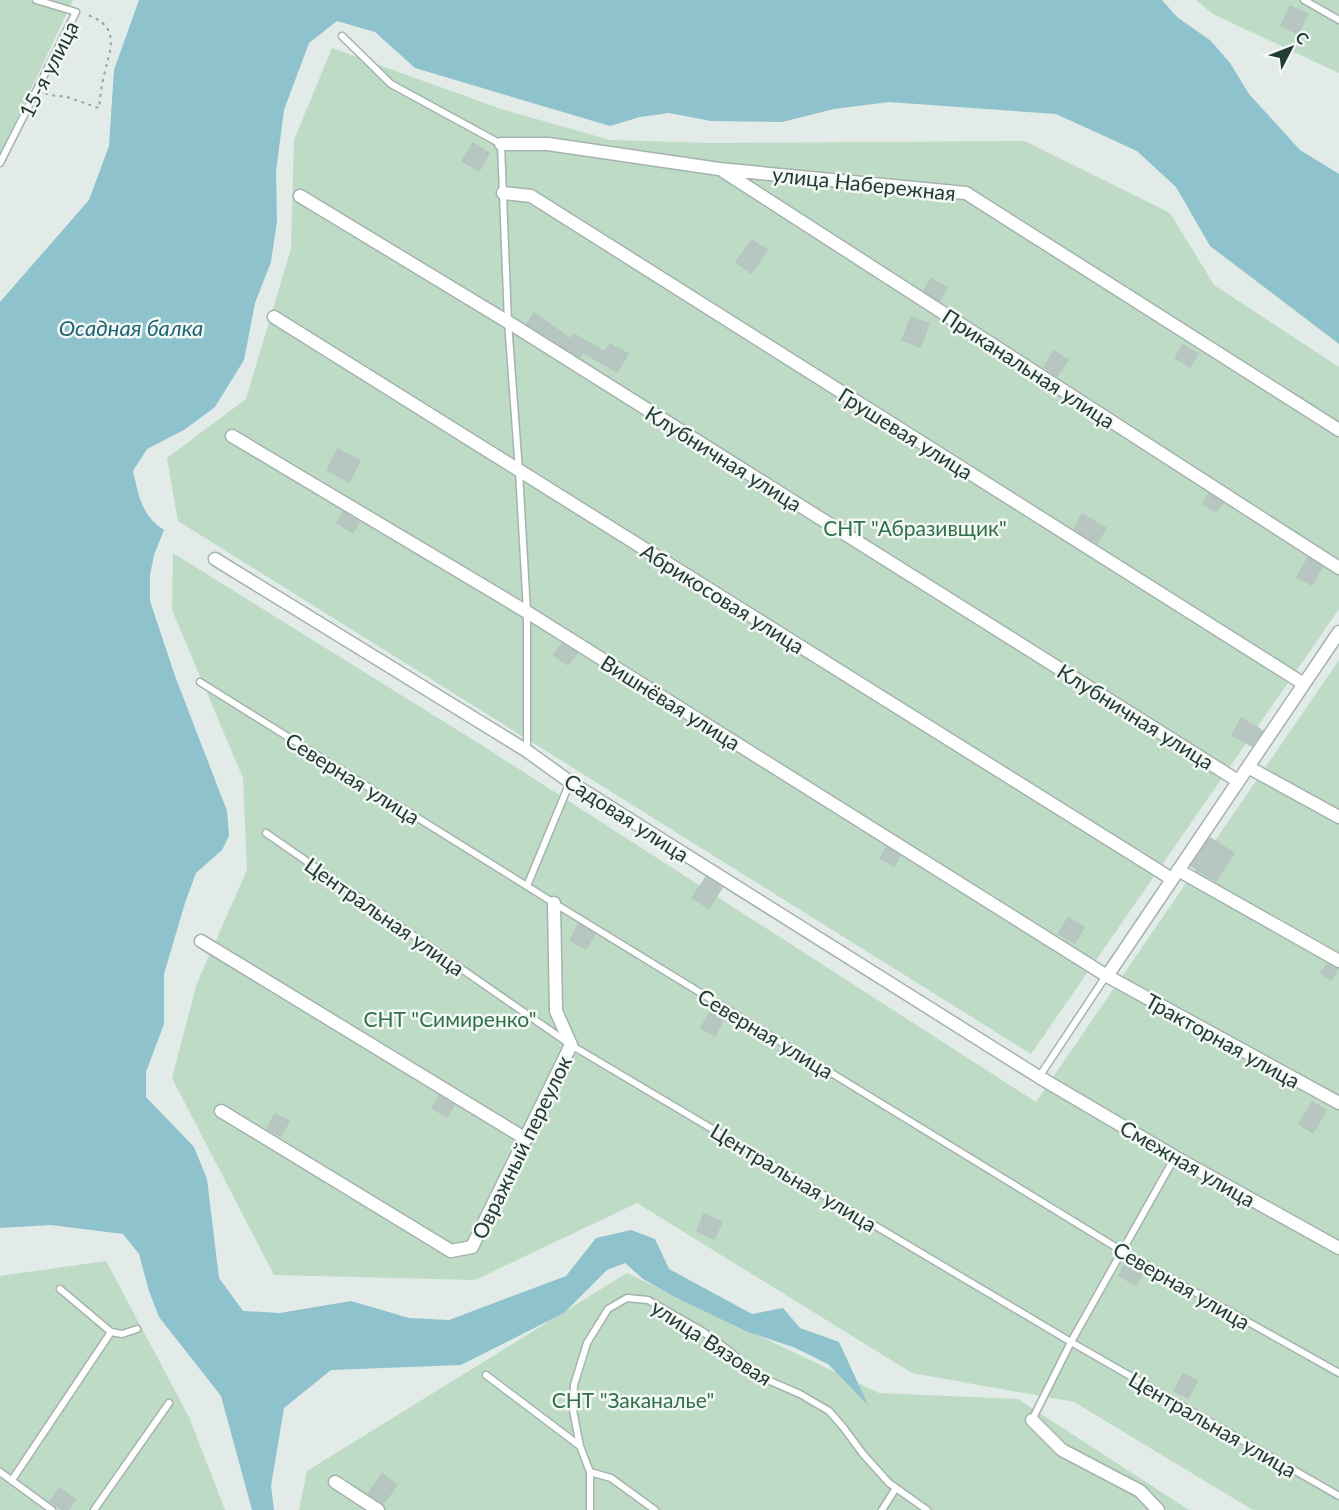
<svg xmlns="http://www.w3.org/2000/svg" width="1339" height="1510" font-family="Lato,sans-serif">
  <style>
    .green { fill: #bddbc5 }
    .water { fill: #8ec2cd }
    .building { fill: #b8c6c1; stroke: #b5c5bf; stroke-width: 1.5 }
    .lines { fill: none; stroke-linecap: round; stroke-linejoin: round }
    .service-casing { stroke: #a5b3af; stroke-width: 9 }
    .minor-casing { stroke: #a5b3af; stroke-width: 15 }
    .path { stroke: #85ada1; stroke-width: 2; stroke-dasharray: 3 4.5; stroke-linecap: butt }
    .service { stroke: #fff; stroke-width: 6 }
    .minor { stroke: #fff; stroke-width: 12 }
    .labels { text-anchor: middle; dominant-baseline: central; stroke-width: 5; stroke-linejoin: round; paint-order: stroke }
    .street-label { font-size: 21px; fill: #233b35; stroke: #f3f8f5 }
    .park-label { font-size: 21px; fill: #30704a; stroke: #f3f8f5 }
    .water-label { font-size: 22px; font-style: italic; fill: #216474; stroke: #f3f8f5 }
  </style>
  <rect width="100%" height="100%" fill="#e2ebe8"/>
  <path class="green" d="M0,0h73l-73,155z
    M1196,0h143v73l-126,-59z
    M332,48l169,61 109,31 100,3 315,-2 145,72 44,72 125,82v242l-308,445 -853,-533 -11,-63 79,-59 45,-150 3,-109z
    M173,553l310,193 553,356 303,-442v850h-86l-179,-108 -162,-29 -275,-170 -162,77 -201,-5 -102,-197 25,-95 50,-113 -4,-92 -71,-168z
    M106,1261l83,156 36,93h-225v-234z
    M627,1273l252,120 139,6 171,111h-890l8,-39z"/>
  <path class="water" d="M139,0h1023l15,17 34,24 19,22 19,31 51,56 39,24v170l-129,-98 -34,-59 -39,-36 -81,-37 -167,-12 -55,7 -52,13 -71,-1 -42,-8 -29,4 -30,9 -195,-58 -40,-36 -38,-11 -28,22 -25,67 -8,61 1,50 -6,41 -16,41 -11,57 -29,47 -31,23 -37,19 -14,22c6,25 8,44 31,59l-10,25 -4,20v26l25,75 52,135 2,25 -7,14 -26,23 -11,30 -21,71v50l-18,48v25l48,50 13,32 12,99 24,33 37,2 71,-12 58,17 40,2 117,-44 30,-38 35,-8 24,9 14,30 83,45 31,-6 17,20 39,14 29,63 -40,-41 -35,-17 -45,-15 -71,-34 -34,-19 -18,-16 -18,7 -43,43 -103,52 -130,5 -47,38 -13,78 3,24h-22l-31,-114 -62,-79 -10,-26 -10,-37 -16,-20 -72,-9 -51,3v-926l89,-102 20,-54 5,-76z"/>
  <path class="building" d="M1290,6l18,8 -10,20 -17,-8z
    M473,143l16,10 -10,18 -17,-10z
    M752,240l15,10 -16,23 -15,-11z
    M931,279l16,9 -8,13 -15,-10z
    M534,313l37,26 3,-5 31,18 5,-8 18,10 -11,18 -34,-20 -3,6 -53,-34z
    M911,317l18,7 -9,23 -18,-7z
    M1183,345l15,9 -8,13 -15,-9z
    M1054,351l14,9 -11,16 -13,-9z
    M338,449l22,12 -11,21 -22,-12z
    M1209,494l14,9 -7,9 -13,-8z
    M343,512l16,10 -6,11 -16,-10z
    M1082,514l24,14 -9,15 -23,-14z
    M1308,558l14,9 -10,18 -15,-8z
    M562,644l15,9 -9,12 -14,-10z
    M1241,718l22,13 -11,15 -20,-11z
    M1210,838l24,15 -18,28 -25,-15z
    M887,847l13,9 -6,10 -14,-8z
    M706,877l16,11 -13,20 -17,-10z
    M1068,918l16,9 -9,16 -17,-9z
    M579,924l16,10 -9,15 -16,-9z
    M1327,964l11,5 -7,11 -10,-7z
    M712,1008l14,7 -11,21 -14,-8z
    M439,1096l15,9 -7,12 -15,-9z
    M1312,1102l14,8 -13,23 -14,-9z
    M275,1114l14,7 -8,15 -14,-7z
    M704,1214l18,8 -8,17 -17,-8z
    M1127,1260l18,10 -9,15 -17,-9z
    M1183,1374l14,7 -9,17 -14,-7z
    M382,1474l15,11 -14,19 -15,-10z
    M60,1488l16,12 -8,10h-5l-13,-9z"/>
  <g class="lines">
    <defs>
      <path id="service" d="M1304,0l35,20
        M342,36l49,48 110,60 7,178 11,149 8,141v138
        M0,163l76,-151 -40,-12
        M200,682l354,221 568,348 217,122
        M266,833l305,212 500,297 268,154
        M527,886l43,-104
        M1039,1077l67,-101
        M60,1289l51,43 11,2 15,-5
        M486,1375l94,71
        M1032,1420l39,-78 104,-185
        M0,1472l52,38
        M590,1472l21,6 44,32
        M12,1480l99,-148
        M94,1510l75,-107
        M590,1510v-38l-10,-26 -7,-36 1,-25 13,-42 21,-34 19,-11 21,2 54,31 30,22 24,22 44,19 29,17 14,16 20,27 26,29 38,27
        M882,1510l14,-22"/>
      <path id="minor" d="M501,144h47l171,25 247,24 373,237
        M723,171l616,397
        M503,193l28,3 773,488
        M300,196l208,126 730,459
        M274,317l898,562
        M232,436l295,176 580,364 232,127
        M215,559l312,192 43,31 469,295 136,80 164,91
        M1248,767l91,50
        M1178,870l161,91
        M201,941l325,198
        M1107,976l232,-344
        M221,1111l230,140 21,-4 99,-202 -15,-34 -2,-108
        M1032,1420l30,30 78,41 18,19
        M335,1482l43,28"/>
    </defs>
    <use href="#service" class="service-casing"/>
    <use href="#minor" class="minor-casing"/>
    <path class="path" d="M45,93c9,4 17,2 25,5 10,3 19,7 29,10 1,-9 2,-19 4,-28 6,-30 21,-53 -18,-66"/>
    <use href="#service" class="service"/>
    <use href="#minor" class="minor"/>
  </g>
  <g class="labels">
    <g class="street-label">
      <text transform="translate(48 69) rotate(-63)">15-я улица</text>
      <text transform="translate(864 183) rotate(6)">улица Набережная</text>
      <text transform="translate(1029 368) rotate(33)">Приканальная улица</text>
      <text transform="translate(906 433) rotate(32)">Грушевая улица</text>
      <text transform="translate(724 458) rotate(32)">Клубничная улица</text>
      <text transform="translate(723 598) rotate(32)">Абрикосовая улица</text>
      <text transform="translate(671 702) rotate(32)">Вишнёвая улица</text>
      <text transform="translate(1136 716) rotate(32)">Клубничная улица</text>
      <text transform="translate(353 778) rotate(32)">Северная улица</text>
      <text transform="translate(627 817) rotate(33)">Садовая улица</text>
      <text transform="translate(385 916) rotate(35)">Центральная улица</text>
      <text transform="translate(766 1033) rotate(31)">Северная улица</text>
      <text transform="translate(1223 1040) rotate(29)">Тракторная улица</text>
      <text transform="translate(521 1147) rotate(-64)">Овражный переулок</text>
      <text transform="translate(1188 1163) rotate(30)">Смежная улица</text>
      <text transform="translate(794 1177) rotate(31)">Центральная улица</text>
      <text transform="translate(1182 1285) rotate(30)">Северная улица</text>
      <text transform="translate(712 1342) rotate(33)">улица Вязовая</text>
      <text transform="translate(1213 1424) rotate(30)">Центральная улица</text>
    </g>
    <g class="park-label">
      <text x="915" y="527">СНТ "Абразивщик"</text>
      <text x="450" y="1018">СНТ "Симиренко"</text>
      <text x="633" y="1399">СНТ "Заканалье"</text>
    </g>
    <g class="water-label">
      <text x="131" y="327">Осадная балка</text>
    </g>
  </g>
  <g transform="translate(1291 48) rotate(48)" stroke="#f3f8f5" stroke-width="4.5" paint-order="stroke">
  <path d="M0-4.5L10 22L0 15L-10 22Z" fill="#233b35"/>
  <text y="-9" font-size="16" font-weight="bold" text-anchor="middle" fill="#233b35">С</text>
  </g>
</svg>
